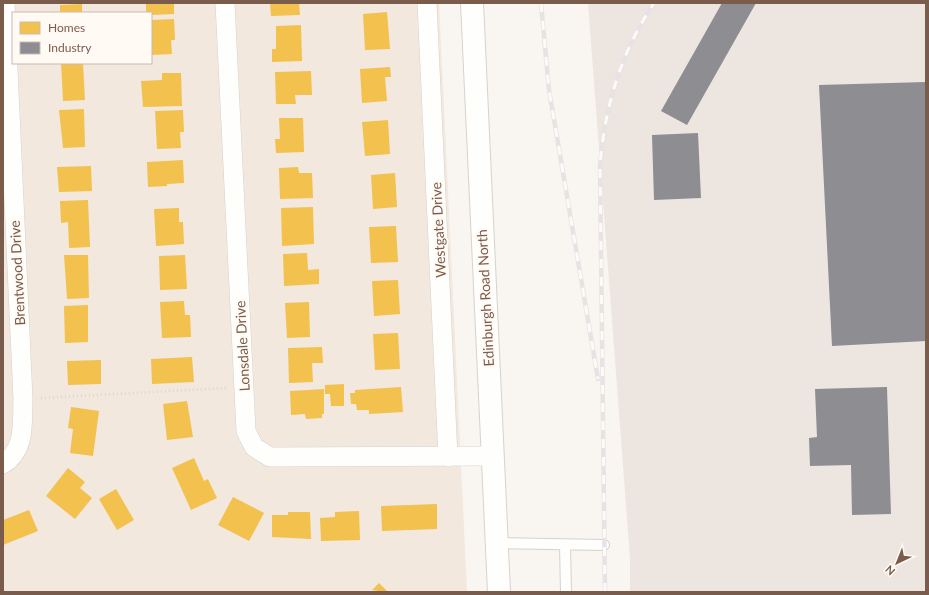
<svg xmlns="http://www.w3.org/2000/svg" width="929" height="595" font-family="Lato,sans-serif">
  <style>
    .residential { fill: #f2e8de; fill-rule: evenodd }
    .industrial { fill: #ede5e0 }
    .homes { fill: #f2c14e }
    .industry { fill: #8d8d92 }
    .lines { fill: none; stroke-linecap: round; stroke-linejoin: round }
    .service-casing { stroke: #d7d1cb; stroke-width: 12 }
    .minor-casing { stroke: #d7d1cb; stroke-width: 20 }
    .secondary-casing { stroke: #d9d2cb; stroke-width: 24 }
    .path { stroke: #dcd5d0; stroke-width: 2.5; stroke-dasharray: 1 3; stroke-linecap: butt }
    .service { stroke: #fefefd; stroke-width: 10 }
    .minor { stroke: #fefefd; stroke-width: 19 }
    .secondary { stroke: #fefefd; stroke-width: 22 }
    .rail-casing { stroke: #e6e3e7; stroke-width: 4.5 }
    .rail { stroke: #fffaf3; stroke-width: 3; stroke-dasharray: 9; stroke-linecap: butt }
    .labels { text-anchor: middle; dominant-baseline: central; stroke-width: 4; stroke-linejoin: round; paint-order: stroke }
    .street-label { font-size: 14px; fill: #7a5c4d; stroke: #fffaf3 }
  </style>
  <rect width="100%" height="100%" fill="#f9f5f0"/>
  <path class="residential" d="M3,3h436l28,589h-464zM13,13h138v50h-138z"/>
  <path class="industrial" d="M588,3h338v589h-296v-34z"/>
  <path class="homes" d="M146,3h28v11l-23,1v-2h-5z
    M270,3h29l1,12 -29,1z
    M82,4v9h-22v-8z
    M387,12l3,37 -25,1 -2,-36z
    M174,19l1,21h-4l1,14 -21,1v-35z
    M301,25l1,36 -30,1v-13h4v-23z
    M61,63h22l2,37 -22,1z
    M390,67l1,10h-6l2,24 -25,2 -2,-34z
    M311,71l1,24h-17l1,9h-20l-1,-32z
    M162,73h19l1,33 -39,1 -2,-26 21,-1z
    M84,109l1,38 -22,1 -4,-38z
    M183,110l1,22h-4l1,16 -24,1 -2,-38z
    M279,118h24l1,34 -28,1 -1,-14h5z
    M388,120l2,34 -25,2 -3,-34z
    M183,160l1,23 -17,1v2l-19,1 -1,-25z
    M91,166l1,25 -33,1 -2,-25z
    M298,167l1,6h13l1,25 -33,1 -1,-31z
    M395,173l2,34 -24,2 -2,-34z
    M88,200l2,47 -21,1 -1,-26 -7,1 -1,-22z
    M313,207l1,37 -32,2 -1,-38z
    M179,208v14h4l1,22 -28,2 -2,-37z
    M396,226l2,36 -27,1 -2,-36z
    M307,253l1,17 11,-1v15l-35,2 -1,-32z
    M64,255h24l1,43 -22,1z
    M185,255l2,34 -27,1 -1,-34z
    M398,280l2,34 -26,2 -2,-35z
    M184,301l1,14h5l1,22 -29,1 -2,-36z
    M309,302l1,35 -23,1 -2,-35z
    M88,305v37l-23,1 -1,-37z
    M398,333l2,36 -25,1 -2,-36z
    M322,347l1,16h-11l1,19 -24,1 -1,-35z
    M192,357l2,25 -42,2 -1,-25z
    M101,360v24l-33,1 -1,-24z
    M344,384v22h-13l-1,-12h-5v-9z
    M401,387l2,25 -34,2v-4h-12l-1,-6h-5l-1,-11h5v-3z
    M324,389v25h-2v4l-16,1 -1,-5 -14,1 -1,-24z
    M187,401l6,36 -26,3 -4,-36z
    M71,407l28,4 -6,45 -23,-3 3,-24 -5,-1z
    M194,458l10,23 4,-2 9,19 -26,12 -19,-42z
    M68,468l17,14 -5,6 12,10 -17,21 -29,-23z
    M116,489l18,31 -17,10 -18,-31z
    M233,497l31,16 -15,28 -31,-16z
    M437,504v25l-55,2 -1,-25z
    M29,510l9,21 -35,14v-25z
    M359,511l1,29 -39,1 -1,-23 15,-1v-5z
    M288,512h22l1,27 -39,-2v-22h16z
    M379,583l8,8 -1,1 -14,-2z"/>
  <path class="industry" d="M722,3h34l-69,122 -26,-14z
    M926,82v259l-94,5 -13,-261z
    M698,133l3,65 -47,2 -2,-65z
    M887,387l4,127 -39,1 -1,-50 -41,1 -1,-28 8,-1 -2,-48z"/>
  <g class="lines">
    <defs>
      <path id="service" d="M497,543l107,2
        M565,545l1,47"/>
      <path id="minor" d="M225,3l21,428 8,16 16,10 223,-1
        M427,3l21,454
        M3,464c23,-14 19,-41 20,-65l-18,-396"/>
      <path id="secondary" d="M472,3l27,589"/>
    </defs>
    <use href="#service" class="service-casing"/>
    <use href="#minor" class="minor-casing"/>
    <use href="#secondary" class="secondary-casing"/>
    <path class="path" d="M41,398l185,-10"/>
    <use href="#service" class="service"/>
    <use href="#minor" class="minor"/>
    <use href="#secondary" class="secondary"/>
    <defs>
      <path id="rail" d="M541,3l8,87 49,289
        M605,592l-5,-427c5,-59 21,-113 54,-162"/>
    </defs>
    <use href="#rail" class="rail-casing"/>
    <use href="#rail" class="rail"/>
  </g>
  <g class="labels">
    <g class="street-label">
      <text transform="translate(438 230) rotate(-93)">Westgate Drive</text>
      <text transform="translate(17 273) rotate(-93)">Brentwood Drive</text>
      <text transform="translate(485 298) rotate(-93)">Edinburgh Road North</text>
      <text transform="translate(242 346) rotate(-93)">Lonsdale Drive</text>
    </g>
  </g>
  <rect width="929" height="595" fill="none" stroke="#7a5c4d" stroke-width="8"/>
  <rect x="12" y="12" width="140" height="52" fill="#fffaf3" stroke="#cabbb1"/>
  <rect x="20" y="22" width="20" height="12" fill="#f2c14e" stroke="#cabbb1"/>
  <text x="48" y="32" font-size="12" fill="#7a5c4d">Homes</text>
  <rect x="20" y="42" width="20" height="12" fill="#8d8d92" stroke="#cabbb1"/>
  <text x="48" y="52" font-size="12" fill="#7a5c4d">Industry</text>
  <g transform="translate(897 563) rotate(223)" stroke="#fffaf3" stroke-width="3" paint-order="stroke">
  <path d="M0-3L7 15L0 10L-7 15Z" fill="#7a5c4d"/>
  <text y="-6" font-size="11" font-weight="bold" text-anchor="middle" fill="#7a5c4d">N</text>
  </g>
</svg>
